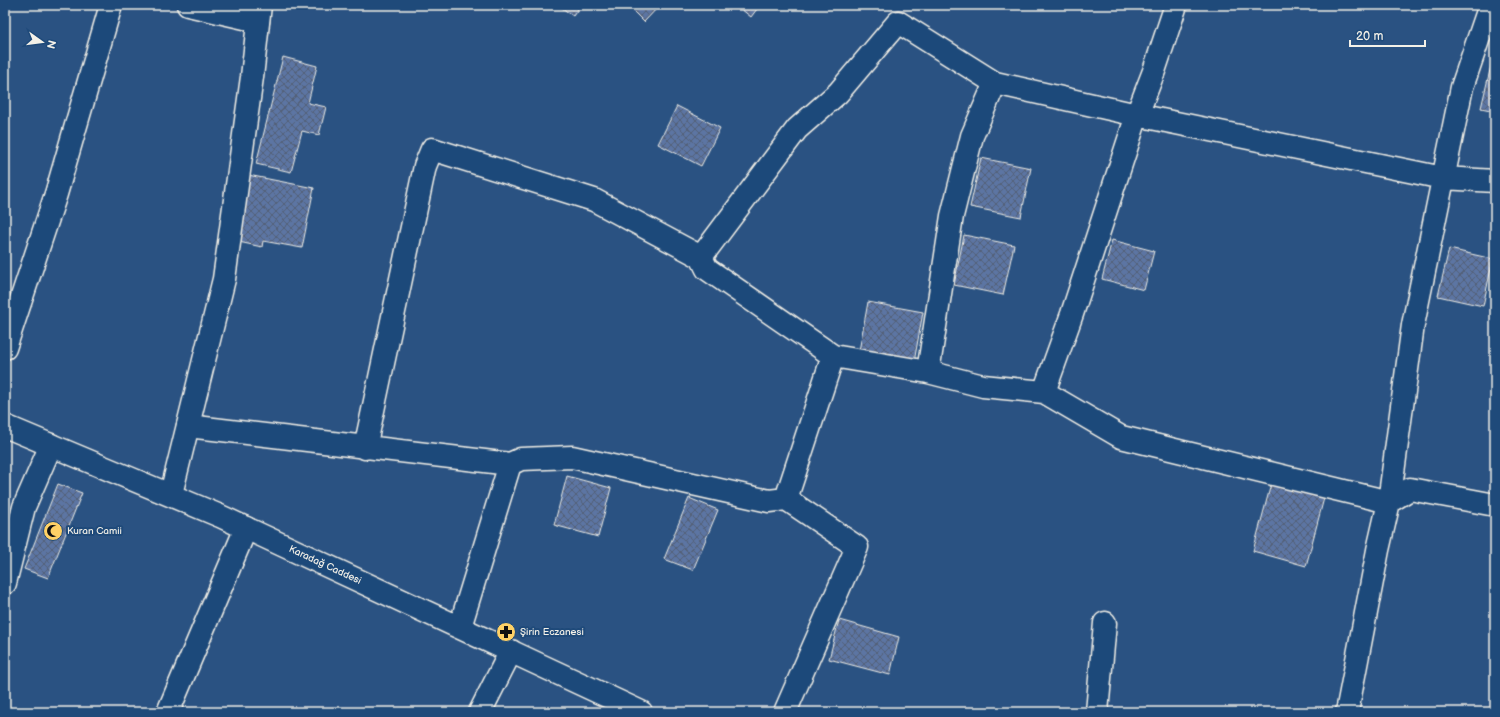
<svg xmlns="http://www.w3.org/2000/svg" width="1500" height="717" font-family="'Balsamiq Sans',sans-serif">
  <style>
    .building { fill: url(#building-cross-hatch); stroke: #f4f1e8 }
    .lines { fill: none; stroke-linecap: round; stroke-linejoin: round }
    .minor-casing { stroke: #f4f1e8; stroke-width: 25 }
    .tertiary-casing { stroke: #f4f1e8; stroke-width: 25 }
    .minor { stroke: #1f4a7a; stroke-width: 22 }
    .tertiary { stroke: #1f4a7a; stroke-width: 22 }
    .labels { text-anchor: middle; dominant-baseline: central; stroke-width: 4; stroke-linejoin: round; paint-order: stroke }
    .poi-label { font-size: 10px; fill: #f4f1e8; stroke: #1f4a7a; text-anchor: start }
    .street-label { font-size: 10px; fill: #f4f1e8; stroke: #1f4a7a }
  </style>
  <defs>
    <pattern id="building-cross-hatch" width="8" height="8" patternUnits="userSpaceOnUse"><rect width="8" height="8" fill="#5b75a3"/><path d="M0 0l8 8M0 8l8-8" fill="none" stroke="#525e74"/></pattern>
  </defs>
  <rect width="100%" height="100%" fill="#2a5282"/>
  <filter id="ink" filterUnits="userSpaceOnUse"><feTurbulence type="fractalNoise" baseFrequency=".025" numOctaves="2"/><feDisplacementMap in="SourceGraphic" scale="8" xChannelSelector="R" yChannelSelector="G"/><feConvolveMatrix kernelMatrix="1 2 1 2 8 2 1 2 1" color-interpolation-filters="sRGB"/></filter>
  <g filter="url(#ink)">
    <path class="building" d="M558,5h23l-8,11z
      M627,5h33l-16,17z
      M736,5h24l-9,12z
      M1494,53h1v58l-14,-3z
      M283,57l34,9 -9,37 18,4 -7,28 -17,-4 -11,41 -35,-8z
      M677,106l43,22 -19,38 -43,-22z
      M981,158l50,10 -10,49 -51,-10z
      M248,175l66,13 -12,60 -39,-7 -1,6 -28,-6z
      M964,235l50,10 -11,50 -49,-10z
      M1112,240l42,11 -10,39 -42,-11z
      M1449,249l44,10 -10,47 -45,-10z
      M868,302l55,10 -9,50 -55,-11z
      M567,476l44,12 -13,49 -44,-12z
      M58,484l24,9 -34,85 -24,-9z
      M1271,484l53,14 -18,68 -53,-15z
      M689,498l29,12 -25,60 -29,-11z
      M1495,557v19l-4,-1z
      M839,620l60,17 -9,38 -61,-16z"/>
    <g class="lines">
      <defs>
        <path id="minor" d="M188,5l70,16
          M701,257l96,-128 41,-36 60,-71 97,61 142,32 306,63 52,3
          M5,348l51,-154 55,-189
          M928,372l24,-156 20,-80 23,-53
          M1044,392l28,-78 65,-199 17,-44 22,-66
          M188,426l322,38 11,-5 51,-2 197,44 17,-2 71,48 -72,165
          M365,448l60,-282 7,-17 162,51 107,57 6,12 126,87 95,16 55,14 61,6 77,45 268,65 21,-13 85,16
          M786,499l47,-143
          M460,627l50,-163
          M168,712l78,-184
          M480,712l31,-61
          M1097,712l8,-89
          M1347,712l31,-162 11,-48 24,-177 49,-238 28,-82"/>
        <g id="tertiary">
          <path id="s1" d="M5,426l215,90 421,196"/>
          <path d="M171,494l53,-215 28,-202 8,-72"/>
          <path d="M5,583l19,-76 27,-62"/>
        </g>
      </defs>
      <use href="#minor" class="minor-casing"/>
      <use href="#tertiary" class="tertiary-casing"/>
      <use href="#minor" class="minor"/>
      <use href="#tertiary" class="tertiary"/>
    </g>
  </g>
  <defs>
    <symbol id="mosque-disc" viewBox="-11 -11 22 22"><circle r="9.5" fill="#ffd166" stroke="#1f4a7a"/><path d="M3.5-4.9A6 6 0 1 0 3.5 4.9A5 5 0 1 1 3.5-4.9Z" fill="#111"/></symbol>
    <symbol id="pharmacy-disc" viewBox="-11 -11 22 22"><circle r="9.5" fill="#ffd166" stroke="#1f4a7a"/><path d="M-2-6h4v4h4v4h-4v4h-4v-4h-4v-4h4Z" fill="#111"/></symbol>
  </defs>
  <g fill-rule="evenodd">
    <use href="#mosque-disc" x="42" y="520" width="22" height="22"/>
    <use href="#pharmacy-disc" x="495" y="621" width="22" height="22"/>
  </g>
  <g class="labels">
    <g class="poi-label">
      <text x="67" y="531">Kuran Camii</text>
      <text x="520" y="632">Şirin Eczanesi</text>
    </g>
    <g class="street-label">
      <text stroke="none"><textPath href="#s1" startOffset="349">Karadağ Caddesi</textPath></text>
    </g>
  </g>
  <rect width="1500" height="717" fill="none" stroke="#1f4a7a" stroke-width="20"/>
  <rect x="10" y="10" width="1480" height="697" fill="none" stroke="#f4f1e8" stroke-width="1.5" filter="url(#ink)"/>
  <g transform="translate(42 42) rotate(104)" stroke="#1f4a7a" stroke-width="3" paint-order="stroke">
  <path d="M0-3L7 15L0 10L-7 15Z" fill="#f4f1e8"/>
  <text y="-6" font-size="11" font-weight="bold" text-anchor="middle" fill="#f4f1e8">N</text>
  </g>
  <path d="M1350 40v6h75v-6" fill="none" stroke="#f4f1e8" stroke-width="2"/>
  <text x="1356" y="40" font-size="12" fill="#f4f1e8" stroke="#1f4a7a" stroke-width="3" paint-order="stroke">20 m</text>
</svg>
